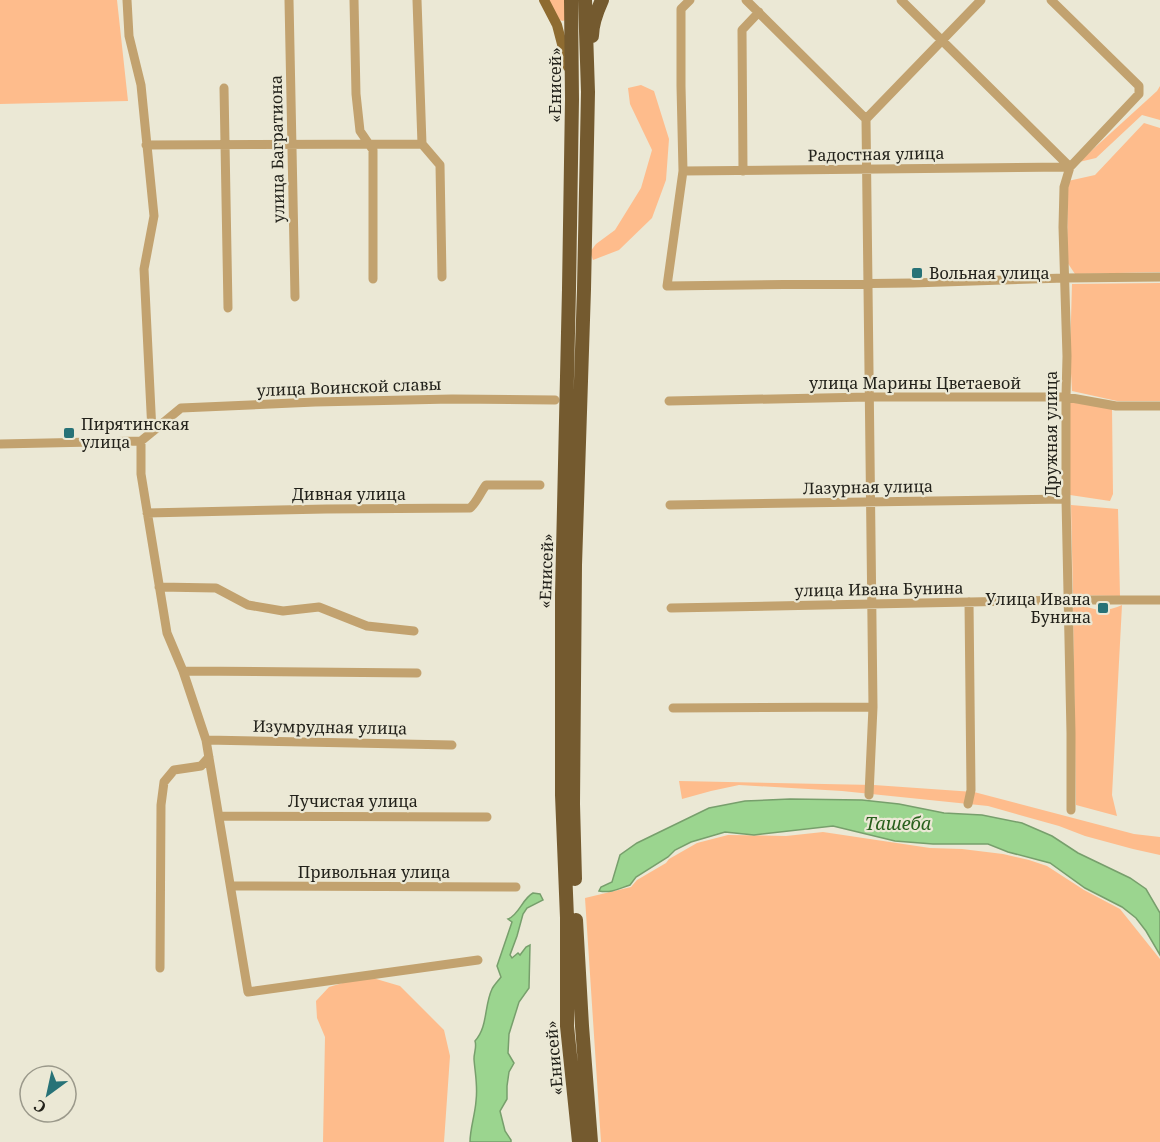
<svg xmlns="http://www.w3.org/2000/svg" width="1160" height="1142" font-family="'Noto Serif',serif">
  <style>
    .green { fill: #febc8c }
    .water { fill: #9bd58f; stroke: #779f6c; stroke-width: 1.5 }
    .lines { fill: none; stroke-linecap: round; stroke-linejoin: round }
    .minor { stroke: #c2a26f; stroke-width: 9 }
    .major { stroke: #8e6b30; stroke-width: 10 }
    .highway { stroke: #745a2f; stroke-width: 14 }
    .poi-dot { fill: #277277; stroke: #ebe8d5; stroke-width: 2 }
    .labels { text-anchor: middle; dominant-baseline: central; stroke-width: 4.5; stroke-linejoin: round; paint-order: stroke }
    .street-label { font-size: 16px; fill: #23221b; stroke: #ebe8d5 }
    .poi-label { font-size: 16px; fill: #23221b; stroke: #ebe8d5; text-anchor: start }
    .water-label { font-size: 18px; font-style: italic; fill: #285f1c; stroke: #ebe8d5 }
  </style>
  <rect width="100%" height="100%" fill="#ebe8d5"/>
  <path class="green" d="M0,0h117l11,101 -128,3z
    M547,0h20v19l-4,2 -4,-1z
    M641,85l13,6 15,48 -3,41 -14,38 -33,32 -26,10 -3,-8 6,-8 19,-14 26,-42 11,-38 -22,-46 -2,-16z
    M1160,86v34l-18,-5 -46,43 -17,4 78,-71z
    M1144,123l16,5v144l-85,2 -8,-12 1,-81 27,-6z
    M1160,283v118h-43l-45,-10 -2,-35 2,-72z
    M1069,402l43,6 1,86 -3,7 -40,-6z
    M1071,505l47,4 2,87 -47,-1z
    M1078,604c18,6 26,9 44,1l-10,190 5,21 -41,-11 -3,-197z
    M679,781l195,4 100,7 160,42 26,3v18l-27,-6 -48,-13 -26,-10 -71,-20 -146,-15 -103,-6 -28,6 -29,8z
    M823,832l107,16 32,1 41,5 26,6 18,6 37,24 36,19 40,50v183h-559l-16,-244 46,-11 6,-7 29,-17 3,-4 28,-16 31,-8 58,1z
    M366,976l34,10 44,44 6,26 -6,86h-121l2,-105 -8,-19 -1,-17 13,-14z"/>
  <path class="water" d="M790,799l72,1 37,4 45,9 38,2 40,8 30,13 26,17 52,25 16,11 14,24v42l-14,-24 -10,-13 -14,-11 -37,-19 -35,-25 -42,-11 -20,-8h-55l-38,-3 -62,-15 -79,9 -29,-3 -34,10 -16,8 -7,7 -32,20 -6,8c-12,4 -18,8 -31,6l2,-4 11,-5 8,-27 17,-12 72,-35 36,-7z
    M533,893l7,1 3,6 -16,8 -4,6 -6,22 -7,19 2,3 6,-5 2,2 6,-8 4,-2 -1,43 -10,14 -10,32 -1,19 6,10 -5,9 -2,14v13l-7,12 5,20 6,9v2h-41c0,-13 5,-27 6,-41 2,-15 -1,-28 -2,-42 0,-7 3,-12 1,-18 13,-14 9,-35 17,-52 2,-4 6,-8 9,-12l-4,-11 15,-44 -4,-3c11,-4 14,-20 25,-26z"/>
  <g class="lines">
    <path class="minor" d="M127,0l2,36 12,49 13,131 -10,53 8,163 -11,9v33l26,159 16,38 23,69 42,252 230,-32
      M289,0l6,297
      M354,0l2,94 4,37 13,19v129
      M417,0l5,144 18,21 2,112
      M690,0l-9,9v77l2,85 -16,115 246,-3 152,-5 95,-1
      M746,0l120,119
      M901,0l169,167
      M1051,0l88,86v8l-69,73 -6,20 -1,40 4,129 -1,41v102l5,234v77
      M224,88l4,220
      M146,145l276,-1
      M683,171l387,-4
      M743,171l-1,-141 17,-18
      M669,401l200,-4h197l50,9h44
      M152,432l29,-24 134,-6 137,-3 103,1
      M0,444l141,-3
      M670,505l396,-6
      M147,513l179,-4 144,-1c7,-6 10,-15 16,-23h54
      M159,587l57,1 32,17 35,6 36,-4 48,19 47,5
      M671,608l397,-8h92
      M183,671l234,2
      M673,708l200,-1
      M206,740l246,5
      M869,795l4,-88 -7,-588 115,-119
      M968,804l3,-14 -2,-188
      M219,816l268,1
      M231,886l285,1
      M160,968l1,-163 3,-23 10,-12 27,-4 8,-9"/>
    <path class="major" d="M544,0l13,25 11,42"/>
    <path class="highway" d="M571,0l1,99 -3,190 -7,306v200l5,123v108l12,116
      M592,36c0,-13 5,-25 10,-36
      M575,879l-2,-75 2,-239 9,-276 4,-197 -3,-92
      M576,920l6,106 9,116"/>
  </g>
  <g class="poi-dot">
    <rect x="911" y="267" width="12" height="12" rx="3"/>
    <rect x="63" y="427" width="12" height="12" rx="3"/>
    <rect x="1097" y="602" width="12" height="12" rx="3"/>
  </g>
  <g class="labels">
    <g class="street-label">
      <text transform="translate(555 85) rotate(-90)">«Енисей»</text>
      <text transform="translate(277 149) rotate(-91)">улица Багратиона</text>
      <text transform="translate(876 154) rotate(-1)">Радостная улица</text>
      <text x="915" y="383">улица Марины Цветаевой</text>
      <text transform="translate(349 387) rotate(-2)">улица Воинской славы</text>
      <text transform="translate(1051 434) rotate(-90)">Дружная улица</text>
      <text transform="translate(868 487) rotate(-1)">Лазурная улица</text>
      <text x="349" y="494">Дивная улица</text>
      <text transform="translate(546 571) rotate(-88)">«Енисей»</text>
      <text transform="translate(879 589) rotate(-1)">улица Ивана Бунина</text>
      <text transform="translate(330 727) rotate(1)">Изумрудная улица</text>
      <text x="353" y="801">Лучистая улица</text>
      <text x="374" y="872">Привольная улица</text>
      <text transform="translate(554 1058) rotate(-95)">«Енисей»</text>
    </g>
    <g class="poi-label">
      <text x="929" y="273">Вольная улица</text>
      <text x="81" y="424">Пирятинская<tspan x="81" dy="18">улица</tspan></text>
      <text x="1091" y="599" text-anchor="end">Улица Ивана<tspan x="1091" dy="18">Бунина</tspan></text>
    </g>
    <g class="water-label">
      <text x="898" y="823">Ташеба</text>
    </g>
  </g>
  <g transform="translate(48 1094) rotate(213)"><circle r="28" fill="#ebe8d5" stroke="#9b998b" stroke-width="1.5"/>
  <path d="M0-4.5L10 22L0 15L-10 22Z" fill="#277277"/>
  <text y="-9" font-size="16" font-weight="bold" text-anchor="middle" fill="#23221b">С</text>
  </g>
</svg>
